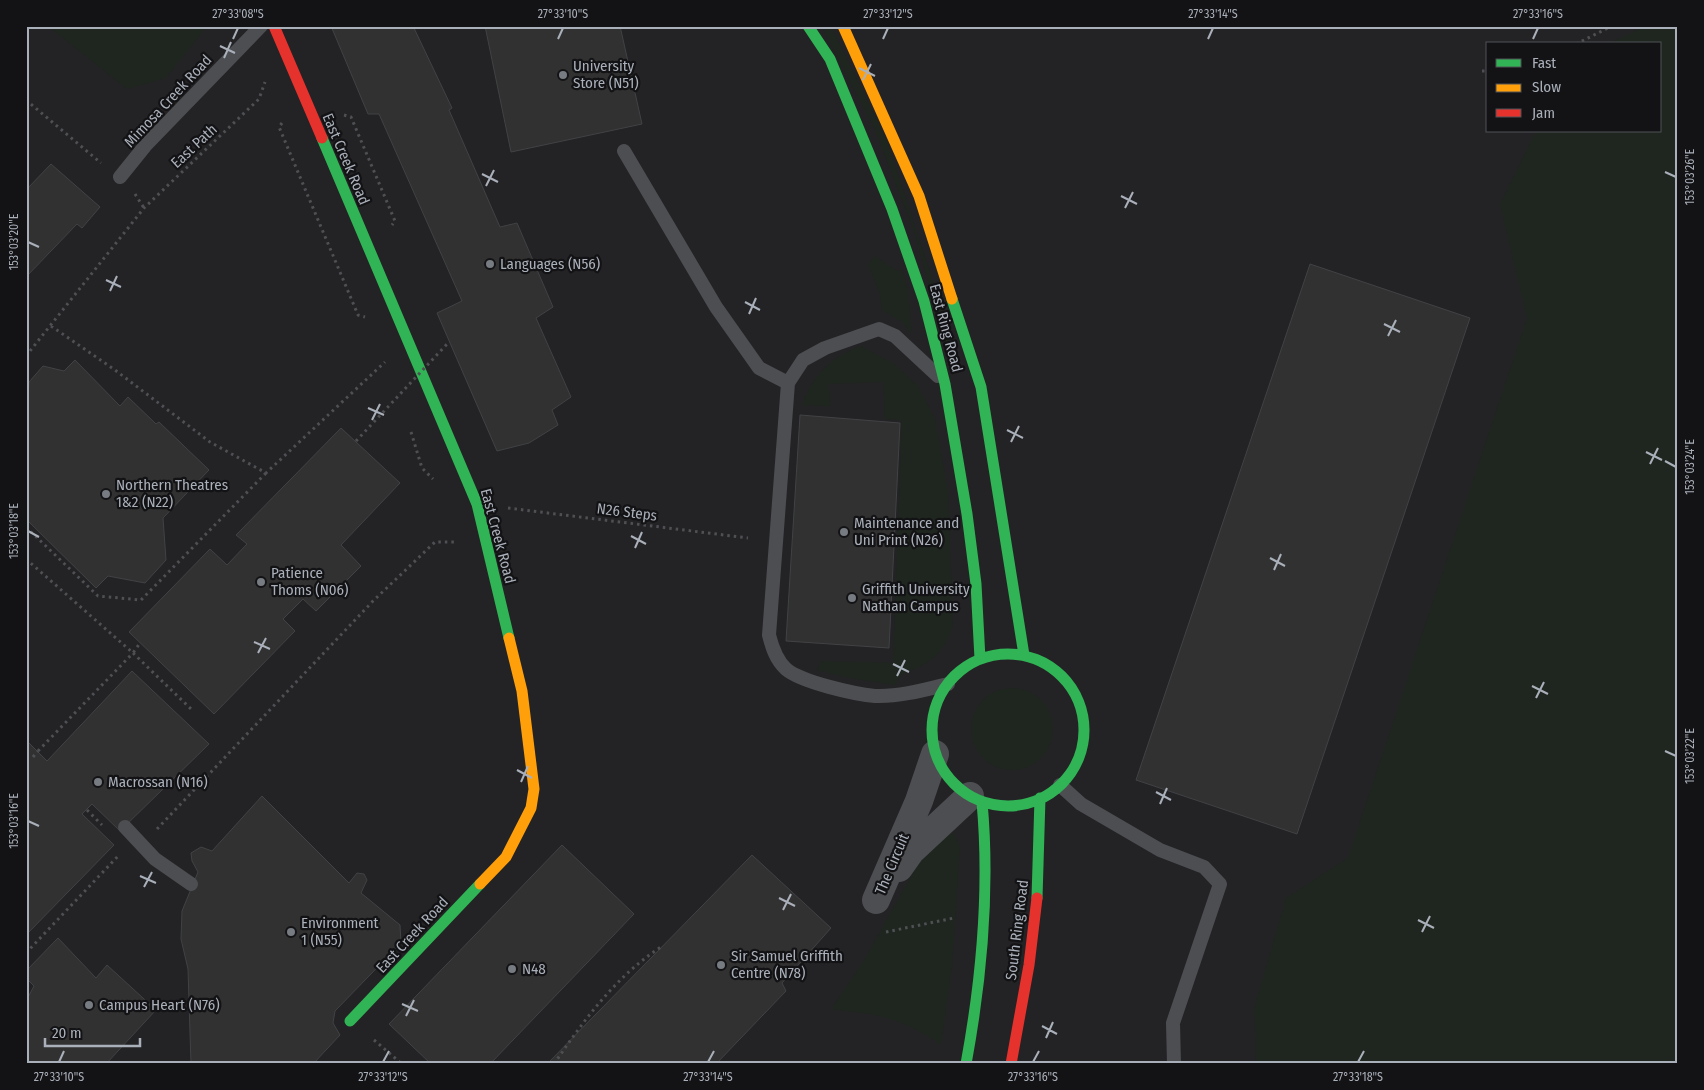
<svg xmlns="http://www.w3.org/2000/svg" width="1704" height="1090" font-family="'Fira Sans Condensed',sans-serif">
  <style>
    .built { fill: #232325; fill-rule: evenodd }
    .green { fill: #1f261f }
    .building { fill: #313131; stroke: #414245 }
    .lines { fill: none; stroke-linecap: round; stroke-linejoin: round }
    .path { stroke: #4f5054; stroke-width: 3; stroke-dasharray: 2.5 4; stroke-linecap: butt }
    .lane { stroke: #4d4e52; stroke-width: 14 }
    .street { stroke: #4d4e52; stroke-width: 28 }
    .fast { stroke: #30b455; stroke-width: 11 }
    .slow { stroke: #ff9f0a; stroke-width: 11 }
    .jam { stroke: #e5322d; stroke-width: 11 }
    .path-bridge { stroke: #4f5054; stroke-width: 3; stroke-dasharray: 2.5 4; stroke-linecap: butt }
    .ticks { fill: none; stroke: #aab0ba; stroke-width: 2 }
    .poi-dot { fill: #777b82; stroke: #131315; stroke-width: 2 }
    .labels { text-anchor: middle; dominant-baseline: central; stroke-width: 4.5; stroke-linejoin: round; paint-order: stroke }
    .poi-label { font-size: 15px; fill: #aab0ba; stroke: #131315; text-anchor: start }
    .street-label { font-size: 15px; fill: #aab0ba; stroke: #131315 }
    .neatline { fill: none; stroke: #aab0ba; stroke-width: 2 }
    .ticks-label { font-size: 12px; text-anchor: middle; fill: #aab0ba }
  </style>
  <rect width="100%" height="100%" fill="#191919"/>
  <path class="built" d="M26,26h1652v1038h-1652zM1488,44h172v87h-172z"/>
  <path class="green" d="M51,26h156l-41,52 -39,11 -75,-60z
    M821,26h10l56,115 73,222 -8,2 -39,-137 -39,-100z
    M1646,26h32v1038h-422l-2,-55 32,-111 62,-40 179,-540 -27,-114 36,-73h124v-87h-52z
    M875,256l22,15 5,-1 6,20 4,44 -10,-12 -20,-12 -2,-16 -12,-29z
    M861,346l33,18 24,22 17,33 13,71 5,135c-9,30 -24,39 -51,49l-7,11 -46,-7 -32,-8 4,-9 72,2 9,-243 -17,-1 -2,-37 -55,2 3,22 -29,-1c11,-30 29,-48 59,-59z
    M971 729a41 41 0 1 1 82 0a41 41 0 1 1-82 0Z
    M948,833h5l7,13 -8,121 -11,78c-20,-15 -47,-27 -71,-31 -13,-2 -26,-3 -39,-5l32,-47 55,-98z"/>
  <path class="building" d="M331,26h82l39,82 -3,2 51,117 17,-4 36,84 -17,11 35,79 -19,13 6,15 -29,18 -32,8 -60,-138 25,-12 -83,-187h-11z
    M485,26h135l22,98 -131,28z
    M51,164l49,43 -18,21 -5,-4 -51,53v-87z
    M1310,264l160,54 -173,516 -161,-54z
    M75,360l45,46 8,-9 28,27 3,-2 50,48 -46,48 3,42 -21,23 -37,-7 -12,12 -70,-69v-94l3,-43 14,-16 21,5z
    M800,415l100,8 -11,225 -103,-7z
    M341,428l59,55 -59,62 20,21 -45,45 -13,-12 -20,20 12,12 -81,83 -85,-82 81,-83 17,16 20,-21 -11,-9z
    M132,671l77,73 -89,87 -28,-27 -10,10 32,31 -88,90v-195l21,21z
    M262,796l87,87 8,-10 7,1 3,6 -6,13 39,32 1,18 -66,68 -2,12 7,12 -27,29h-122l-3,-95 -7,-30 1,-28 16,-39 -6,-11 -1,-8 10,-6 11,4z
    M562,845l72,69 -144,150h-59l-42,-40z
    M752,855l79,73 -49,55 4,8 -70,73h-169z
    M58,938l38,40 11,-13 49,45 -50,54h-80v-63l8,-15 -8,-8v-7z"/>
  <g class="lines">
    <path class="path" d="M1576,44l36,-18
      M1482,71h6
      M26,100l75,63
      M344,115l7,2 44,104 -3,4
      M282,123l-3,4 79,188 7,2
      M135,194l9,14
      M51,326l64,44 95,72 56,31 119,-111
      M26,356l118,-148 115,-109 6,-17
      M411,432l11,36 11,11
      M508,508l240,30
      M26,527l72,69 43,4 125,-127
      M26,559l107,94 7,-10
      M33,757l5,-6
      M87,810l15,15
      M157,829l216,-228 62,-59h20
      M886,932l68,-14
      M26,953l94,-99
      M374,1040l28,24
      M554,1064c30,-44 62,-88 107,-117"/>
    <path class="lane" d="M624,151l92,156 43,61 29,15
      M120,177l25,-31 116,-120
      M938,376l-43,-40 -16,-7 -54,19 -22,12 -15,23 -19,252c3,12 7,25 17,34 15,13 68,25 89,27 24,1 49,-6 73,-12
      M1060,785l21,19 79,46 44,17 16,17 -47,139 1,41
      M125,827l30,32 36,25"/>
    <path class="street" d="M899,868l12,-17 59,-55
      M876,900l43,-99 16,-47"/>
    <path class="fast" d="M808,26l22,33 62,150 32,92 21,83 22,130 9,70 4,75
      M322,138l155,366 32,134
      M952,299l29,88 43,268
      M932 730a76 76 0 1 1 152 0a76 76 0 1 1-152 0Z
      M1037,898l3,-100
      M350,1021l130,-137
      M966,1064c16,-87 24,-174 16,-262"/>
    <path class="slow" d="M843,26l76,170 33,103
      M480,884l26,-27 25,-49 3,-19 -12,-98 -13,-53"/>
    <path class="jam" d="M274,26l48,112
      M1011,1064l18,-99 8,-67"/>
    <path class="path-bridge" d="M356,441l92,-98
      M38,751l95,-98 59,57"/>
  </g>
  <path class="ticks" d="M233,39l5,-11M558,39l5,-11M883,39l5,-11M1208,39l5,-11M1533,39l5,-11M220,46l15,7M224,58l7,-16M859,68l16,8M863,80l8,-16M1665,172l11,5M482,174l16,8M486,186l8,-16M1121,196l16,8M1125,208l8,-16M28,242l11,5M106,280l15,7M110,291l7,-15M745,302l15,8M749,314l7,-16M1384,324l16,8M1388,336l8,-16M368,408l16,7M372,420l8,-16M1007,430l16,8M1011,442l8,-16M1646,452l16,8M1665,461l11,6M1650,464l8,-16M28,531l11,6M631,536l15,8M635,548l7,-16M1270,558l15,8M1274,570l7,-16M254,642l16,7M258,653l8,-15M893,664l16,8M897,676l8,-16M1532,686l16,8M1536,698l8,-16M1665,751l11,5M517,770l15,8M521,782l7,-16M1156,792l15,8M1160,804l7,-16M28,821l11,5M140,876l16,7M144,887l8,-15M779,898l16,8M783,910l8,-16M1418,920l16,8M1422,932l8,-16M402,1004l16,7M406,1016l8,-16M1042,1026l15,8M1046,1038l7,-16M59,1062l5,-11M383,1062l6,-11M708,1062l6,-11M1033,1062l6,-11M1358,1062l6,-11"/>
  <g class="poi-dot">
    <circle cx="563" cy="75" r="5"/>
    <circle cx="490" cy="264" r="5"/>
    <circle cx="106" cy="494" r="5"/>
    <circle cx="844" cy="532" r="5"/>
    <circle cx="261" cy="582" r="5"/>
    <circle cx="852" cy="598" r="5"/>
    <circle cx="98" cy="782" r="5"/>
    <circle cx="291" cy="932" r="5"/>
    <circle cx="721" cy="965" r="5"/>
    <circle cx="512" cy="969" r="5"/>
    <circle cx="89" cy="1005" r="5"/>
  </g>
  <g class="labels">
    <g class="poi-label">
      <text x="573" y="66">University<tspan x="573" dy="17">Store (N51)</tspan></text>
      <text x="500" y="264">Languages (N56)</text>
      <text x="116" y="485">Northern Theatres<tspan x="116" dy="17">1&amp;2 (N22)</tspan></text>
      <text x="854" y="523">Maintenance and<tspan x="854" dy="17">Uni Print (N26)</tspan></text>
      <text x="271" y="573">Patience<tspan x="271" dy="17">Thoms (N06)</tspan></text>
      <text x="862" y="589">Griffith University<tspan x="862" dy="17">Nathan Campus</tspan></text>
      <text x="108" y="782">Macrossan (N16)</text>
      <text x="301" y="923">Environment<tspan x="301" dy="17">1 (N55)</tspan></text>
      <text x="731" y="956">Sir Samuel Griffith<tspan x="731" dy="17">Centre (N78)</tspan></text>
      <text x="522" y="969">N48</text>
      <text x="99" y="1005">Campus Heart (N76)</text>
    </g>
    <g class="street-label">
      <text transform="translate(168 101) rotate(-47)">Mimosa Creek Road</text>
      <text transform="translate(194 146) rotate(-43)">East Path</text>
      <text transform="translate(346 159) rotate(67)">East Creek Road</text>
      <text transform="translate(946 328) rotate(75)">East Ring Road</text>
      <text transform="translate(627 512) rotate(7)">N26 Steps</text>
      <text transform="translate(498 536) rotate(75)">East Creek Road</text>
      <text transform="translate(892 864) rotate(-67)">The Circuit</text>
      <text transform="translate(1017 930) rotate(-83)">South Ring Road</text>
      <text transform="translate(412 935) rotate(-47)">East Creek Road</text>
    </g>
  </g>
  <rect width="1704" height="1090" fill="none" stroke="#131315" stroke-width="55"/>
  <rect x="1486" y="42" width="175" height="90" fill="#131315" stroke="#4f5257"/>
  <rect x="1496" y="59" width="25" height="8" fill="#30b455" stroke="#4f5257"/>
  <text x="1532" y="68" font-size="15" fill="#aab0ba">Fast</text>
  <rect x="1496" y="84" width="25" height="8" fill="#ff9f0a" stroke="#4f5257"/>
  <text x="1532" y="92" font-size="15" fill="#aab0ba">Slow</text>
  <rect x="1496" y="109" width="25" height="8" fill="#e5322d" stroke="#4f5257"/>
  <text x="1532" y="118" font-size="15" fill="#aab0ba">Jam</text>
  <path d="M45 1038v8h95v-8" fill="none" stroke="#aab0ba" stroke-width="2.5"/>
  <text x="52" y="1038" font-size="15" fill="#aab0ba" stroke="#131315" stroke-width="4" paint-order="stroke">20 m</text>
  <rect x="28" y="28" width="1648" height="1034" class="neatline"/>
  <g class="ticks-label">
    <text x="238" y="18">27°33'08"S</text>
    <text x="563" y="18">27°33'10"S</text>
    <text x="888" y="18">27°33'12"S</text>
    <text x="1213" y="18">27°33'14"S</text>
    <text x="1538" y="18">27°33'16"S</text>
    <text transform="translate(1690 177) rotate(-90)" y="4">153°03'26"E</text>
    <text transform="translate(14 242) rotate(-90)" y="4">153°03'20"E</text>
    <text transform="translate(1690 467) rotate(-90)" y="4">153°03'24"E</text>
    <text transform="translate(14 531) rotate(-90)" y="4">153°03'18"E</text>
    <text transform="translate(1690 756) rotate(-90)" y="4">153°03'22"E</text>
    <text transform="translate(14 821) rotate(-90)" y="4">153°03'16"E</text>
    <text x="59" y="1081">27°33'10"S</text>
    <text x="383" y="1081">27°33'12"S</text>
    <text x="708" y="1081">27°33'14"S</text>
    <text x="1033" y="1081">27°33'16"S</text>
    <text x="1358" y="1081">27°33'18"S</text>
  </g>
</svg>
